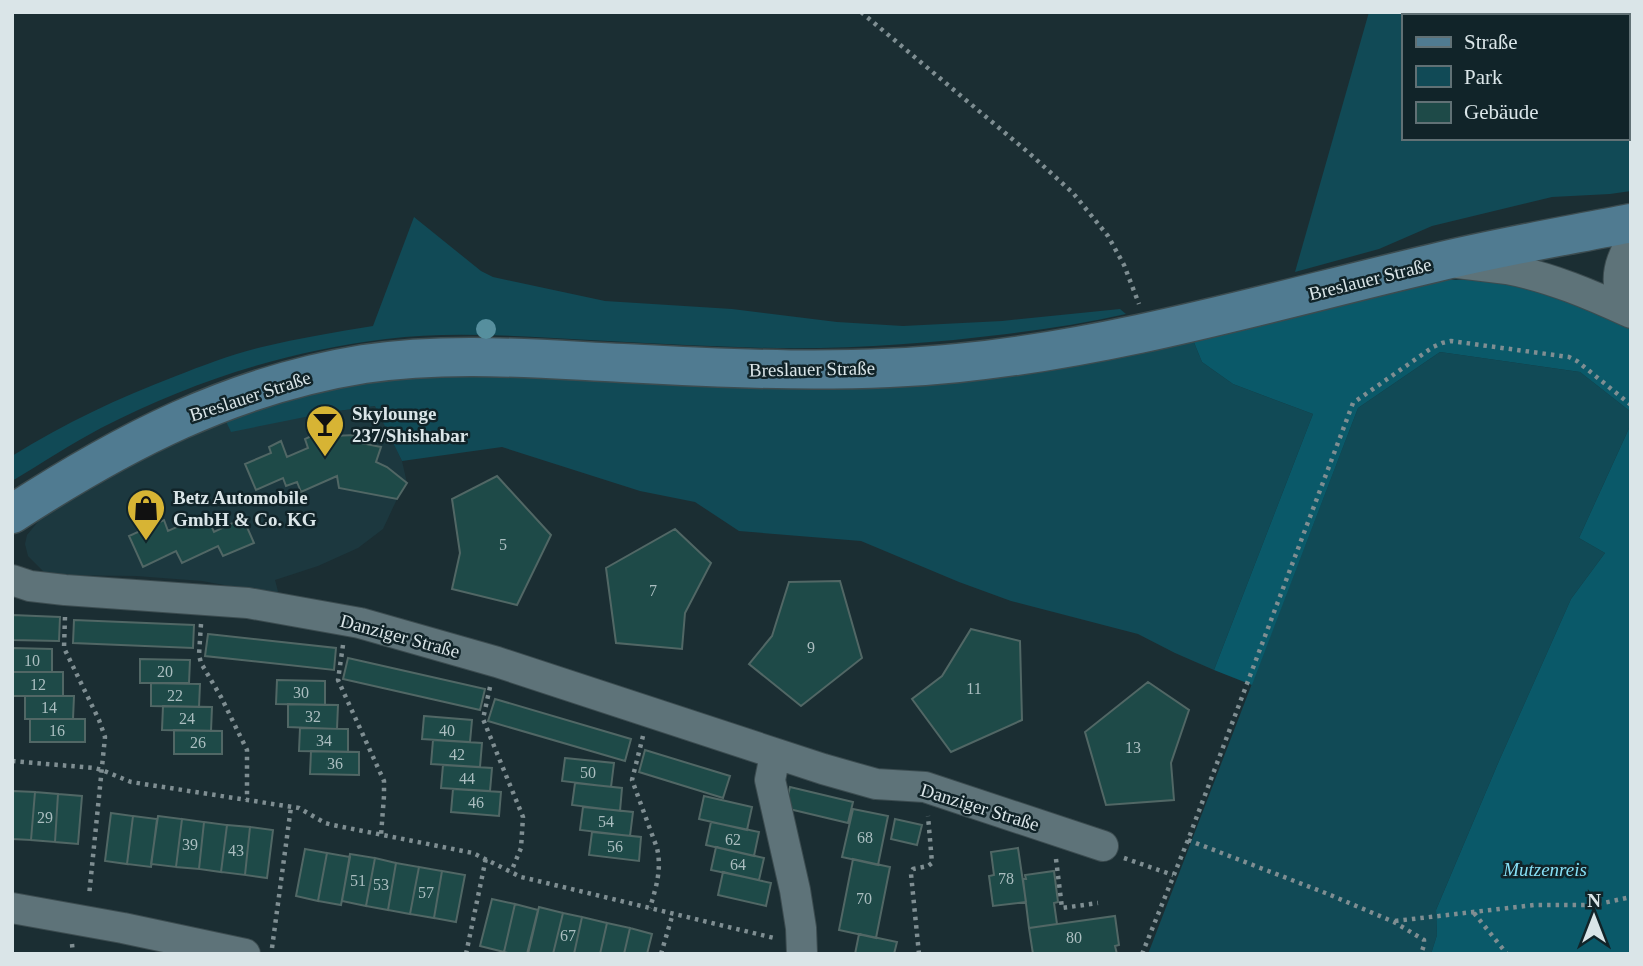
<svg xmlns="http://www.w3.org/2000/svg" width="1643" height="966" font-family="'Times New Roman',serif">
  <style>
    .built { fill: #1c383f }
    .green { fill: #114a56; fill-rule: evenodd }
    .forest { fill: #0a5969 }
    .building { fill: #1e4a48; stroke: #516765; stroke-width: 2 }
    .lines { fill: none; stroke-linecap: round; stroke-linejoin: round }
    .street-casing { stroke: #3c4c50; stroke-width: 32 }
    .secondary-casing { stroke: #3c4c50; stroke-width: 41 }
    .path { stroke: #7f8e92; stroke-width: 4.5; stroke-dasharray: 3.5 5; stroke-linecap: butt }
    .street { stroke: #5e7379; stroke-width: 30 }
    .secondary { stroke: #507b91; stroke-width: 38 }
    .tree { fill: #568f9e }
    .labels { text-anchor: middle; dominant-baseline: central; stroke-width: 5; stroke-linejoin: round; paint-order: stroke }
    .number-label { font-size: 16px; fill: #abbec0 }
    .street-label { font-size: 19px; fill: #dae5e8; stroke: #112429 }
    .poi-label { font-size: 19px; font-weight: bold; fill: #dae5e8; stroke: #112429; text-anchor: start }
    .park-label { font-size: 19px; font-style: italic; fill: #86dff5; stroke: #112429 }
  </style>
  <rect width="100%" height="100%" fill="#1b2e33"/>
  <path class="built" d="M376,406l26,55 5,22 -10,16 -14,30 -25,19 -40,18 -43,14 4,15 -77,-14 -66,-5 -85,-1 -7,-3 -16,-16 -3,-12 2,-9 14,-17 48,-31 135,-70 106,-5z"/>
  <path class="green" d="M1369,12h262v179l-21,3 -58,3 -120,29 -53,23 -84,23zM1403,16h224v122h-224z
    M414,217l67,54 12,6 112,24 127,8 105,13 66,4 99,-5 118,-12 6,5c-39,9 -79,15 -119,20 -90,11 -180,17 -270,13 -62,-2 -123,-6 -184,-9 -56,-3 -112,-6 -167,1 -100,12 -196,43 -285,89 -30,16 -59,35 -89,53v-25c53,-33 106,-58 164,-80 28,-11 57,-22 86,-29 37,-9 74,-15 111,-21z
    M1191,335l11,27 31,22 80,30 -99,256 -39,-17 -37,-19 -127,-33 -52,-19 -98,-41 -122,-10 -44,-29 -55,-11 -138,-44 -100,14 -27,-55 -45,6 -99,20 -7,-15 118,-36z
    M1440,352l140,20 51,40v12l-52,114 26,15 -34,46 -72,162 -63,149 1,25 -6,19h-283l210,-546z"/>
  <path class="forest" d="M1444,280c14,0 29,-1 43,0 51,5 99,26 144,49v83l-51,-40 -140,-20 -82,56 -106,277 -38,-15 99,-256 -80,-30 -31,-22 -11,-27z
    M1631,424v530h-200l6,-19 -1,-25 63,-149 72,-162 34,-46 -26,-15z"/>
  <path class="building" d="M328,428l3,8 25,-1v7l25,5 -5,15 11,5 20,16 -10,16 -58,-11 -2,-12 -36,16 -4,-10 -11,4 -3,-8 -27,12 -11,-26 26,-11 -2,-6 12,-6 6,16 21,-9 -3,-9z
    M497,476l54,59 -34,70 -65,-16 8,-36 -8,-54z
    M206,514l8,18 29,-14 11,25 -31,13 -5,-10 -36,17 -6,-12 -33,16 -14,-31 35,-16 4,11z
    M675,529l36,34 -26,50 -3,36 -66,-6 -10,-75z
    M840,581l22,77 -61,48 -52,-42 23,-28 17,-54z
    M12,615l48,2 -1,24 -47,-1z
    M74,620l120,5 -1,23 -120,-5z
    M971,629l49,12 2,79 -71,32 -39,-53 30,-23z
    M208,634l128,14 -2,22 -129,-14z
    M12,648l40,1v23h-40z
    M348,658l137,31 -5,21 -137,-31z
    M140,659l50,1 -1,23h-49z
    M13,672h50v24h-50z
    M277,680l48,1v24l-49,-1z
    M1148,682l41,28 -18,53 3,37 -68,5 -21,-73z
    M151,683l49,1 -1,23 -48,-1z
    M25,696h49l-1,23h-48z
    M495,699l136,40 -6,22 -137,-40z
    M288,704l50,1 -1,24 -49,-2z
    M163,706l49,1 -1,24 -49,-1z
    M424,716l48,4 -2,22 -48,-3z
    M30,719h55v23h-55z
    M300,728l48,1v23l-49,-1z
    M174,730l48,1v23h-48z
    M433,740l49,3 -2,24 -49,-3z
    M645,750l85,26 -7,22 -84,-26z
    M311,751l48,1v23l-49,-1z
    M565,758l49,5 -3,24 -49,-6z
    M443,765l49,3 -2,23 -49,-3z
    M575,783l47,5 -2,23 -48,-6z
    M790,787l63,15 -5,21 -63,-15z
    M453,789l48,3 -2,24 -48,-4z
    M12,791l23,1 -4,48 -19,-1z
    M35,792l23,2 -3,48 -24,-2z
    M58,794l24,2 -4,48 -23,-2z
    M704,796l48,11 -5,23 -48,-11z
    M583,807l50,5 -3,24 -50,-6z
    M853,809l35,7 -10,49 -36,-8z
    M111,813l22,3 -6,48 -22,-3z
    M133,816l24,3 -6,48 -24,-3z
    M158,816l24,3 -6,48 -25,-3z
    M182,819l22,3 -5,47 -23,-2z
    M895,819l27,6 -5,20 -26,-6z
    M204,822l23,3 -6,47 -22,-3z
    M711,822l48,10 -5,24 -48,-11z
    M227,825l23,2 -5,48 -24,-3z
    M250,827l23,3 -6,48 -22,-3z
    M592,832l49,5 -2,24 -50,-6z
    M716,847l48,11 -5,22 -48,-10z
    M1018,848l8,54 -33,4 -4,-30 5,-1 -3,-23z
    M305,849l22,4 -9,48 -22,-5z
    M327,853l23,4 -9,48 -23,-4z
    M350,854l25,4 -9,48 -24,-5z
    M375,858l21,5 -8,47 -22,-4z
    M853,859l37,8 -14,71 -37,-8z
    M396,863l23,4 -9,47 -22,-4z
    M419,867l23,4 -8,47 -24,-4z
    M442,871l23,4 -9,47 -22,-4z
    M1054,871l4,31 -4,1 3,21 -28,4 -6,-49h3l-1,-4z
    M723,872l48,11 -5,23 -48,-11z
    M492,899l23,5 -11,48 -24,-6z
    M515,904l23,6 -11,44h-15l-8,-2z
    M539,907l24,6 -10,41h-25z
    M563,913l19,4 -8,37h-21z
    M1115,916l4,29 -4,1 2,8h-84l-4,-26z
    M582,917l25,6 -7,31h-26z
    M607,923l23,5 -6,26h-24z
    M630,928l22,6 -5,20h-23z
    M859,934l38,8 -3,12h-39z"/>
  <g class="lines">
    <defs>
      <path id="street" d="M1631,242c-13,22 -19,46 0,66
        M1458,263c16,2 33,4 49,6 43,8 85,26 124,44
        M12,580l18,6 35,4 183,13 112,20 137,39 326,107 53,15 49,3 178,59
        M775,755l-5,25 25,110 6,38 1,26
        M12,908l111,20 122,26"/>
      <path id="secondary" d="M12,514c111,-72 220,-129 352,-150 86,-13 173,-5 259,-1 112,6 224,11 335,0 162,-16 318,-63 476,-100 65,-16 131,-27 197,-40"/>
    </defs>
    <use href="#street" class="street-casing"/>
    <use href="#secondary" class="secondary-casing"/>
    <path class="path" d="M861,12l168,141 44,40 35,43 16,29 15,39
      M65,617l-1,31 35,72 6,17 -16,159
      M201,624l-2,31 2,8 20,34 26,53v50
      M343,645l-5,35 46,101v15l-3,39
      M490,687l-7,32 40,98 -2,31 -10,24
      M643,736l-11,44 25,68c5,22 -1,39 -7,60
      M12,761l82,7 8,2 29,12 168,26 26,15 8,2 140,28 48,24 13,3 240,58
      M1188,840l140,54 66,28 30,18v5l-3,9
      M1124,858l49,17
      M1056,859l6,49 36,-5
      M1474,913l33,41
      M1395,921l139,-16h60l37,-8
      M72,944l1,10
      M272,948l19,-141
      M466,954l20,-96
      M661,954l12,-41
      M919,954l-8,-80 2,-5 15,-3 4,-3 -4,-47
      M1142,954l46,-114 165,-437 80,-56 9,-4 9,-2 118,16 8,4 54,44"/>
    <use href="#street" class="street"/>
    <use href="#secondary" class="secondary"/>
  </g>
  <circle class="tree" cx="486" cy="329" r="10"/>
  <defs>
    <symbol id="bar-pin" viewBox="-11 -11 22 30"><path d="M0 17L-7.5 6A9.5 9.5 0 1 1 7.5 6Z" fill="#d7b434" stroke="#112429"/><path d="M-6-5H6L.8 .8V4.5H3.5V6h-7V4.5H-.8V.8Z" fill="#111"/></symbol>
    <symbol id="shop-pin" viewBox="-11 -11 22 30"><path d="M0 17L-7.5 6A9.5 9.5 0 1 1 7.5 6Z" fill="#d7b434" stroke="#112429"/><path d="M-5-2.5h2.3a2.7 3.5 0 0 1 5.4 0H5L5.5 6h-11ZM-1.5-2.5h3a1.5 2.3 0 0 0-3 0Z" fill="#111"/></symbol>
  </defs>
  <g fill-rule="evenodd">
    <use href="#bar-pin" x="303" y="402" width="44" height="60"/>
    <use href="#shop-pin" x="124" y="486" width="44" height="60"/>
  </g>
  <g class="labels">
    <g class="number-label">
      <text x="503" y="544">5</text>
      <text x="653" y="590">7</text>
      <text x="811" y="647">9</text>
      <text x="32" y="660">10</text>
      <text x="165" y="671">20</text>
      <text x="38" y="684">12</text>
      <text x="974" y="688">11</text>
      <text x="301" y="692">30</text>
      <text x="175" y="695">22</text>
      <text x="49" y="707">14</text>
      <text x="313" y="716">32</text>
      <text x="187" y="718">24</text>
      <text x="57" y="730">16</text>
      <text x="447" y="730">40</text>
      <text x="324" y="740">34</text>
      <text x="198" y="742">26</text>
      <text x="1133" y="747">13</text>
      <text x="457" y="754">42</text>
      <text x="335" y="763">36</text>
      <text x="588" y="772">50</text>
      <text x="467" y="778">44</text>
      <text x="476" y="802">46</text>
      <text x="45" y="817">29</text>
      <text x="606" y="821">54</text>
      <text x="865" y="837">68</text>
      <text x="733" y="839">62</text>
      <text x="190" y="844">39</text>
      <text x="615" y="846">56</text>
      <text x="236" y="850">43</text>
      <text x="738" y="864">64</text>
      <text x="1006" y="878">78</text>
      <text x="358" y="880">51</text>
      <text x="381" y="884">53</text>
      <text x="426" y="892">57</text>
      <text x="864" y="898">70</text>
      <text x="568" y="935">67</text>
      <text x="1074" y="937">80</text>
    </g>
    <g class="street-label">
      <text transform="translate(1370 279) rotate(-14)">Breslauer Straße</text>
      <text transform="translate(812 369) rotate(-1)">Breslauer Straße</text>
      <text transform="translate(250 396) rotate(-18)">Breslauer Straße</text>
      <text transform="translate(400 636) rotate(15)">Danziger Straße</text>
      <text transform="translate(980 807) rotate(17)">Danziger Straße</text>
    </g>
    <g class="poi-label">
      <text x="352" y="413">Skylounge<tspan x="352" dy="22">237/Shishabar</tspan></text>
      <text x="173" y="497">Betz Automobile<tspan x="173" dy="22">GmbH &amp; Co. KG</tspan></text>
    </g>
    <g class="park-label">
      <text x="1545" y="869">Mutzenreis</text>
    </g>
  </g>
  <rect width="1643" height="966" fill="none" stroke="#dae5e8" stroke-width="28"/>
  <rect x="1402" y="14" width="228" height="126" fill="#112429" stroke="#617175" stroke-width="2"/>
  <rect x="1416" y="37" width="35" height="10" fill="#507b91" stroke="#617175" stroke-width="2"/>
  <text x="1464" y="49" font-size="21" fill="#dae5e8">Straße</text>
  <rect x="1416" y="66" width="35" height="21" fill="#114a56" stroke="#617175" stroke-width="2"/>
  <text x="1464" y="84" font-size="21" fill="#dae5e8">Park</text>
  <rect x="1416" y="102" width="35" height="21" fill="#1e4a48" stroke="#617175" stroke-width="2"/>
  <text x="1464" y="119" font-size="21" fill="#dae5e8">Gebäude</text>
  <g transform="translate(1594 917)" stroke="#112429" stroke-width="5" paint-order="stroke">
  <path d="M0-5L12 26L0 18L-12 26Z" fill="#dae5e8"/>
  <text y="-10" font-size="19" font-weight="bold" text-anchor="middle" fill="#dae5e8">N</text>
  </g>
</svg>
